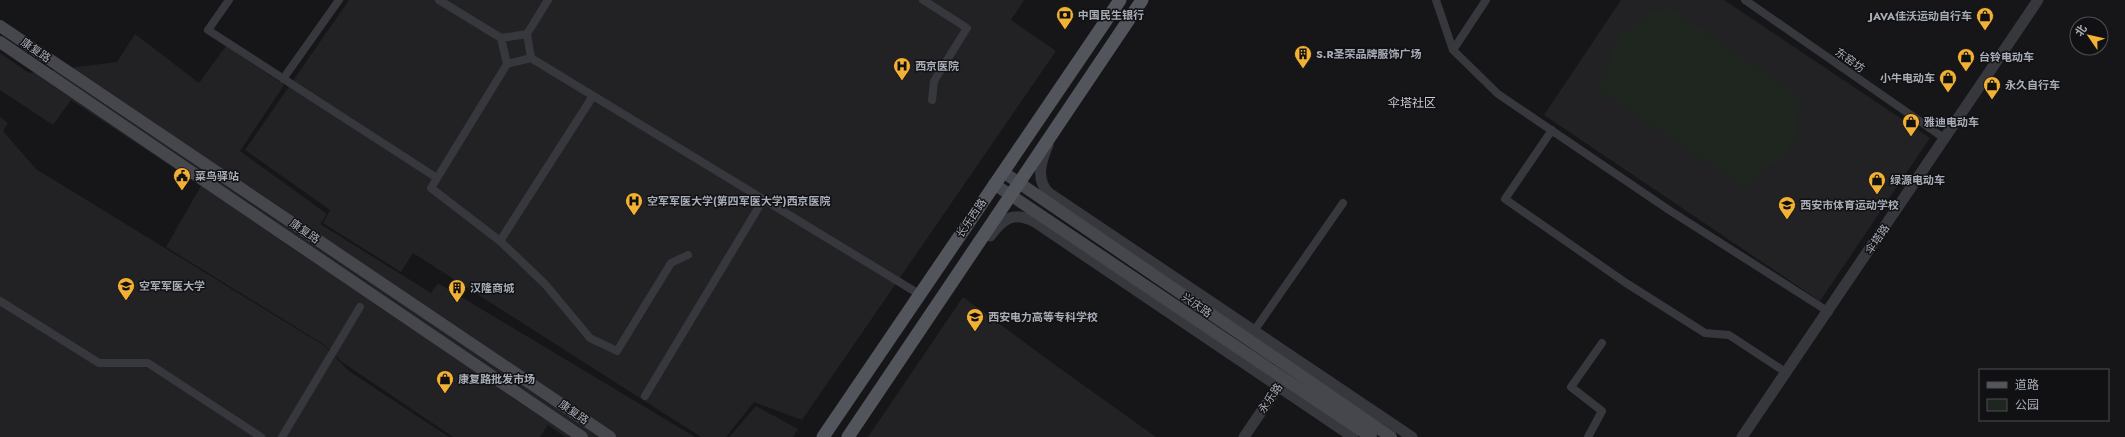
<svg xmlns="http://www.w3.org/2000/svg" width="2125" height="437" font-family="Jost,'Noto Sans SC',sans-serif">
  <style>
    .built { fill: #222225 }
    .green { fill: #1e261f }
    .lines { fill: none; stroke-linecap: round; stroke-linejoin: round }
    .minor { stroke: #37383d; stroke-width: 8 }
    .tertiary { stroke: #37383d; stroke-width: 11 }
    .secondary { stroke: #45474d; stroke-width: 12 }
    .primary { stroke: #53555c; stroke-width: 13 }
    .labels { text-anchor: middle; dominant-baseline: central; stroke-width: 3; stroke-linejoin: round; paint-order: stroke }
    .poi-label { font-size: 11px; font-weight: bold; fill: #a8adb8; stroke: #111113; text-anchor: start }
    .street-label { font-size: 11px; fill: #a8adb8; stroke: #111113 }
    .neighbourhood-label { font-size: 12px; fill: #c9ccd4; stroke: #111113 }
  </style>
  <rect width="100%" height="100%" fill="#161618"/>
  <path class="built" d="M349,0h675l-13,20 45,31 -254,369 -48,-18 -28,35h-25l-288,-184 -12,19 -78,-49 7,-13 -85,-60z
    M1621,0h103l206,138 -110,163 -276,-186z
    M135,34l64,49 27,-37 58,39 -44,66 87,63 -7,10 111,69 7,-10 257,154h-130l-17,-12 -8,12h-87l-111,-75 -19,-18 -157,-97 35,-61 -130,-86 -18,25 -53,-35v-37l29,20 88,-11z
    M0,117l8,6 -5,8 33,38 287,176 26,26 100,66h-449z
    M963,297l95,70 98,70h-288z
    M756,406l42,23 -5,8h-64z"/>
  <path class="green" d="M1670,7l131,89 -5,41 -14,22 -21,12 -14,19 -150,-100 11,-19 3,-19 9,-16 31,-24z"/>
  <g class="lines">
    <path class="minor" d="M229,0l-21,30 229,148
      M439,0l62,38
      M923,0l44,28 -33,53 -2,19
      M1436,0l17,50 45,44 171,116 160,102
      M1745,0l199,138
      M527,34l21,-34
      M1453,50l33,-50
      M531,58l-4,-24 -26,4 6,26 24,-6 388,236
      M283,79l56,-79
      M593,96l-93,145 45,43 45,54 27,13 54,-88 17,-8
      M1552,130l-47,69 121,84 79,50 24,2 58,38
      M500,241l-69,-53 76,-124
      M0,301l99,62h49l113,74
      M1254,331l89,-128
      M645,396l118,-196
      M282,437l78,-130
      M1588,437l14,-26 -31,-24 31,-44"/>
    <path class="tertiary" d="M1048,145c-7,16 -13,35 1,48l363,244
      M990,236c14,-18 23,-25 45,-14l318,215
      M1244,437l38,-56
      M1742,437l296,-437"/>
    <path class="secondary" d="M0,26l610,411
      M0,42l582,395
      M1003,172l388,265
      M994,184l377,253"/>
    <path class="primary" d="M823,437l297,-437
      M848,437l294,-437"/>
  </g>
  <defs>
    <symbol id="bank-pin" viewBox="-11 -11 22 30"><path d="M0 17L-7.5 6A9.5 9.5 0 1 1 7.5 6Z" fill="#f2b134" stroke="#111113"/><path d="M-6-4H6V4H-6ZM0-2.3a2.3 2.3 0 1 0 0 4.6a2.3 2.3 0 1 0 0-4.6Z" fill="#111"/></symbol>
    <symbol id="shop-pin" viewBox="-11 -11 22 30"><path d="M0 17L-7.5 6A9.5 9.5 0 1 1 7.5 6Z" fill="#f2b134" stroke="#111113"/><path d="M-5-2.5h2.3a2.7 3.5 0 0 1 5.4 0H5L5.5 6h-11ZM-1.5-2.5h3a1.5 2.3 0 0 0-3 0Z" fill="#111"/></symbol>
    <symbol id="building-pin" viewBox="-11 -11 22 30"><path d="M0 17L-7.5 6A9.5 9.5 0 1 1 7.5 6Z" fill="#f2b134" stroke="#111113"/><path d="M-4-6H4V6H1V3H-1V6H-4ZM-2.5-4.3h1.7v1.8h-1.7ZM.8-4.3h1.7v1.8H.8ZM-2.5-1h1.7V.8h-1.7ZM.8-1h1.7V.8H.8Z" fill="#111"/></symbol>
    <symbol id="hospital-pin" viewBox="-11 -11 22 30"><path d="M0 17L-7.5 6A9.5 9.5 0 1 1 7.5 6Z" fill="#f2b134" stroke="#111113"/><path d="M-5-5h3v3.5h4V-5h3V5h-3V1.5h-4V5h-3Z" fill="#111"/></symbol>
    <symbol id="civic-pin" viewBox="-11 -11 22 30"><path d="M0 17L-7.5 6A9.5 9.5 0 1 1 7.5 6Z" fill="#f2b134" stroke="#111113"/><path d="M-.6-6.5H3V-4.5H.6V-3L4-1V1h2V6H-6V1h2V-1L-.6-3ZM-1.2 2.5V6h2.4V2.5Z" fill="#111"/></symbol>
    <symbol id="school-pin" viewBox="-11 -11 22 30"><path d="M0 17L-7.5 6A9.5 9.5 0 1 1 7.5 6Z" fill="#f2b134" stroke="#111113"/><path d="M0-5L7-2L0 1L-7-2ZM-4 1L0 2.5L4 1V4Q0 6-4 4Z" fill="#111"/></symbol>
    <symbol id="university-pin" viewBox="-11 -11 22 30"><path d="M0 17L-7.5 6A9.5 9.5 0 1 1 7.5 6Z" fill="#f2b134" stroke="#111113"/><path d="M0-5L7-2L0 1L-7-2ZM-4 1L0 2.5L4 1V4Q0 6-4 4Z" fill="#111"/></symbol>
  </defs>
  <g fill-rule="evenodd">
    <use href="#bank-pin" x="1055" y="5" width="20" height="27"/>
    <use href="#shop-pin" x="1975" y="6" width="20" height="27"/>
    <use href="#building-pin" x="1293" y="44" width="20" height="27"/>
    <use href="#shop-pin" x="1956" y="47" width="20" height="27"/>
    <use href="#hospital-pin" x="892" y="56" width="20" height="27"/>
    <use href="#shop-pin" x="1938" y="68" width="20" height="27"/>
    <use href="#shop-pin" x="1982" y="75" width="20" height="27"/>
    <use href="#shop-pin" x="1901" y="112" width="20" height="27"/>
    <use href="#civic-pin" x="172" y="166" width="20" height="27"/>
    <use href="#shop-pin" x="1867" y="170" width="20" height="27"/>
    <use href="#hospital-pin" x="624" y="191" width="20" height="27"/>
    <use href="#school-pin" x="1777" y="195" width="20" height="27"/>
    <use href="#university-pin" x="116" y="276" width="20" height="27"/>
    <use href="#building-pin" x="447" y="278" width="20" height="27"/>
    <use href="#university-pin" x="965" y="307" width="20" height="27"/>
    <use href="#shop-pin" x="435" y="369" width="20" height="27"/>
  </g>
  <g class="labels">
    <g class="poi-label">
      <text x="1078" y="15">中国民生银行</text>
      <text x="1972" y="16" text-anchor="end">JAVA佳沃运动自行车</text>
      <text x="1316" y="54">S.R圣荣品牌服饰广场</text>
      <text x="1979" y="57">台铃电动车</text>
      <text x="915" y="66">西京医院</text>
      <text x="1935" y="78" text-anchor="end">小牛电动车</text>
      <text x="2005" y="85">永久自行车</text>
      <text x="1924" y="122">雅迪电动车</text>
      <text x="195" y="176">菜鸟驿站</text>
      <text x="1890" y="180">绿源电动车</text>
      <text x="647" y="201">空军军医大学(第四军医大学)西京医院</text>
      <text x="1800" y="205">西安市体育运动学校</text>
      <text x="139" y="286">空军军医大学</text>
      <text x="470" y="288">汉隆商城</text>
      <text x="988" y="317">西安电力高等专科学校</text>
      <text x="458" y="379">康复路批发市场</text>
    </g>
    <g class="street-label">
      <text transform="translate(36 50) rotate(34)">康复路</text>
      <text transform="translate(1850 60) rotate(35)">东窑坊</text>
      <text transform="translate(971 218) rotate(-56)">长乐西路</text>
      <text transform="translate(305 231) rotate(34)">康复路</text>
      <text transform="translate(1877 239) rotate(-56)">伞塔路</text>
      <text transform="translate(1197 305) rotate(34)">兴庆路</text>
      <text transform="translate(1270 398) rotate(-56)">永乐路</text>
      <text transform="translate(574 412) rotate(34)">康复路</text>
    </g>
    <g class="neighbourhood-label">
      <text x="1412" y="103">伞塔社区</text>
    </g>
  </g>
  <rect x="1979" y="369" width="130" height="52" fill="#111113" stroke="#4d4f55"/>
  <rect x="1987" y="382" width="20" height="6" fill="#53555c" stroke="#4d4f55"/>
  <text x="2015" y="389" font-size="12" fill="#a8adb8">道路</text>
  <rect x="1987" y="399" width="20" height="12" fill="#1e261f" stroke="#4d4f55"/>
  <text x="2015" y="409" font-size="12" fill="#a8adb8">公园</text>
  <g transform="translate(2089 36) rotate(304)"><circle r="19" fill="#111113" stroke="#4d4f55"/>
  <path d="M0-3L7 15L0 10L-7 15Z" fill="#f2b134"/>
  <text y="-6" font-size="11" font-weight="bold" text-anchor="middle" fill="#a8adb8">北</text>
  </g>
</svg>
